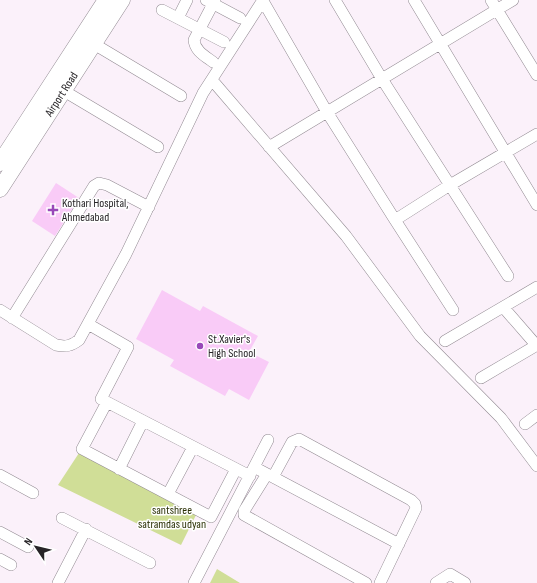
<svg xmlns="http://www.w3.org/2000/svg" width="537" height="583" font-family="'Sofia Sans Condensed',sans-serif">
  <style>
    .green { fill: #d0de97 }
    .building { fill: #f9cbf7 }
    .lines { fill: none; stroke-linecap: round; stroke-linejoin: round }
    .street-casing { stroke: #928a92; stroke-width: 12 }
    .secondary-casing { stroke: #928a92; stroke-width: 17 }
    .street { stroke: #fff; stroke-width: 11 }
    .secondary { stroke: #fff; stroke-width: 16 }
    .poi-dot { fill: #9849b9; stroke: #fff; stroke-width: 1.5 }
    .labels { text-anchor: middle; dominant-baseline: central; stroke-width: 3; stroke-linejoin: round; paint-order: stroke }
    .street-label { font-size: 12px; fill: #272427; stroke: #fff }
    .poi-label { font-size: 12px; fill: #272427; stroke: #fff; text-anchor: start }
    .park-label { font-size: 12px; fill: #292f03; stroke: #fff }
  </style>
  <rect width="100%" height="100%" fill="#fbf1fa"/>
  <path class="green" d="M79,453l121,54 -19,38 -123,-60z
    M217,569l23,14h-30z"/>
  <path class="building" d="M56,183l23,15 -24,38 -23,-15z
    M162,290l38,21 3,-5 55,30 -9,16 20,10 -20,38 -20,-11 -4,7 -55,-30 4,-6 -38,-21z"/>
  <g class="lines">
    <defs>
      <path id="street" d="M206,0l34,18
        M335,0l47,79 126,197
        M414,0l123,205
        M491,0l46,75
        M263,1l64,111 68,108
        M162,10l62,32
        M178,18l9,-18
        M94,44l87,52
        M213,62c-8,-6 -18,-11 -19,-22l21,-40
        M212,80l134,156 74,100 81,82 36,48
        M64,91l94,56
        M269,147l244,-147
        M503,307l34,39
        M0,310l56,35c10,2 15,1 23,-5l47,-86 77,-161 60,-93
        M453,310l-58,-90 55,-35 87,-51
        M12,318l82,-132 5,-3 8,2 42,22
        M88,324l40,23 -27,52 149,77
        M445,341l92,-54
        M481,378l56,-33
        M107,402l-25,47 129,68 25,-48
        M525,424l12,-9
        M254,467l145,77
        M119,469l24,-48
        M267,474l-23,37v4l122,68
        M0,475l33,18
        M273,477l19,-35 7,-3 112,61 4,4 1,4 -36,75
        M168,494l25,-47
        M62,518l88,45
        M0,532l28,15
        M0,559l11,6
        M58,583l28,-54
        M194,583l74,-143
        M436,583l14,-9 15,9"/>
      <g id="secondary">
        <path d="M0,163l106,-163"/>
        <path id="s1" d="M0,189l122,-189"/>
      </g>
    </defs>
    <use href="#street" class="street-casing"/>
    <use href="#secondary" class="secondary-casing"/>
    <use href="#street" class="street"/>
    <use href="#secondary" class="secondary"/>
  </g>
  <g class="poi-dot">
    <path d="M51 204h4v4h4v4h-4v4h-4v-4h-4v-4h4z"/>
    <circle cx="200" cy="346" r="4"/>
  </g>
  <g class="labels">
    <g class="street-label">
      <text stroke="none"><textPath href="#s1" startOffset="113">Airport Road</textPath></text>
    </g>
    <g class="poi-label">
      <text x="62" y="203">Kothari Hospital,<tspan x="62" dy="14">Ahmedabad</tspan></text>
      <text x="208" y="339">St.Xavier's<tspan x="208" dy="14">High School</tspan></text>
    </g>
    <g class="park-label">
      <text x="172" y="510">santshree<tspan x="172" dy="14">satramdas udyan</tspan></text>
    </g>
  </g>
  <g transform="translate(36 547) rotate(305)" stroke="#ffffff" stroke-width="3" paint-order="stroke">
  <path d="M0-3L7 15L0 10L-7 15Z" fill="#272427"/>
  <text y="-6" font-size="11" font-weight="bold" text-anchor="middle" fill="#272427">N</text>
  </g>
</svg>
